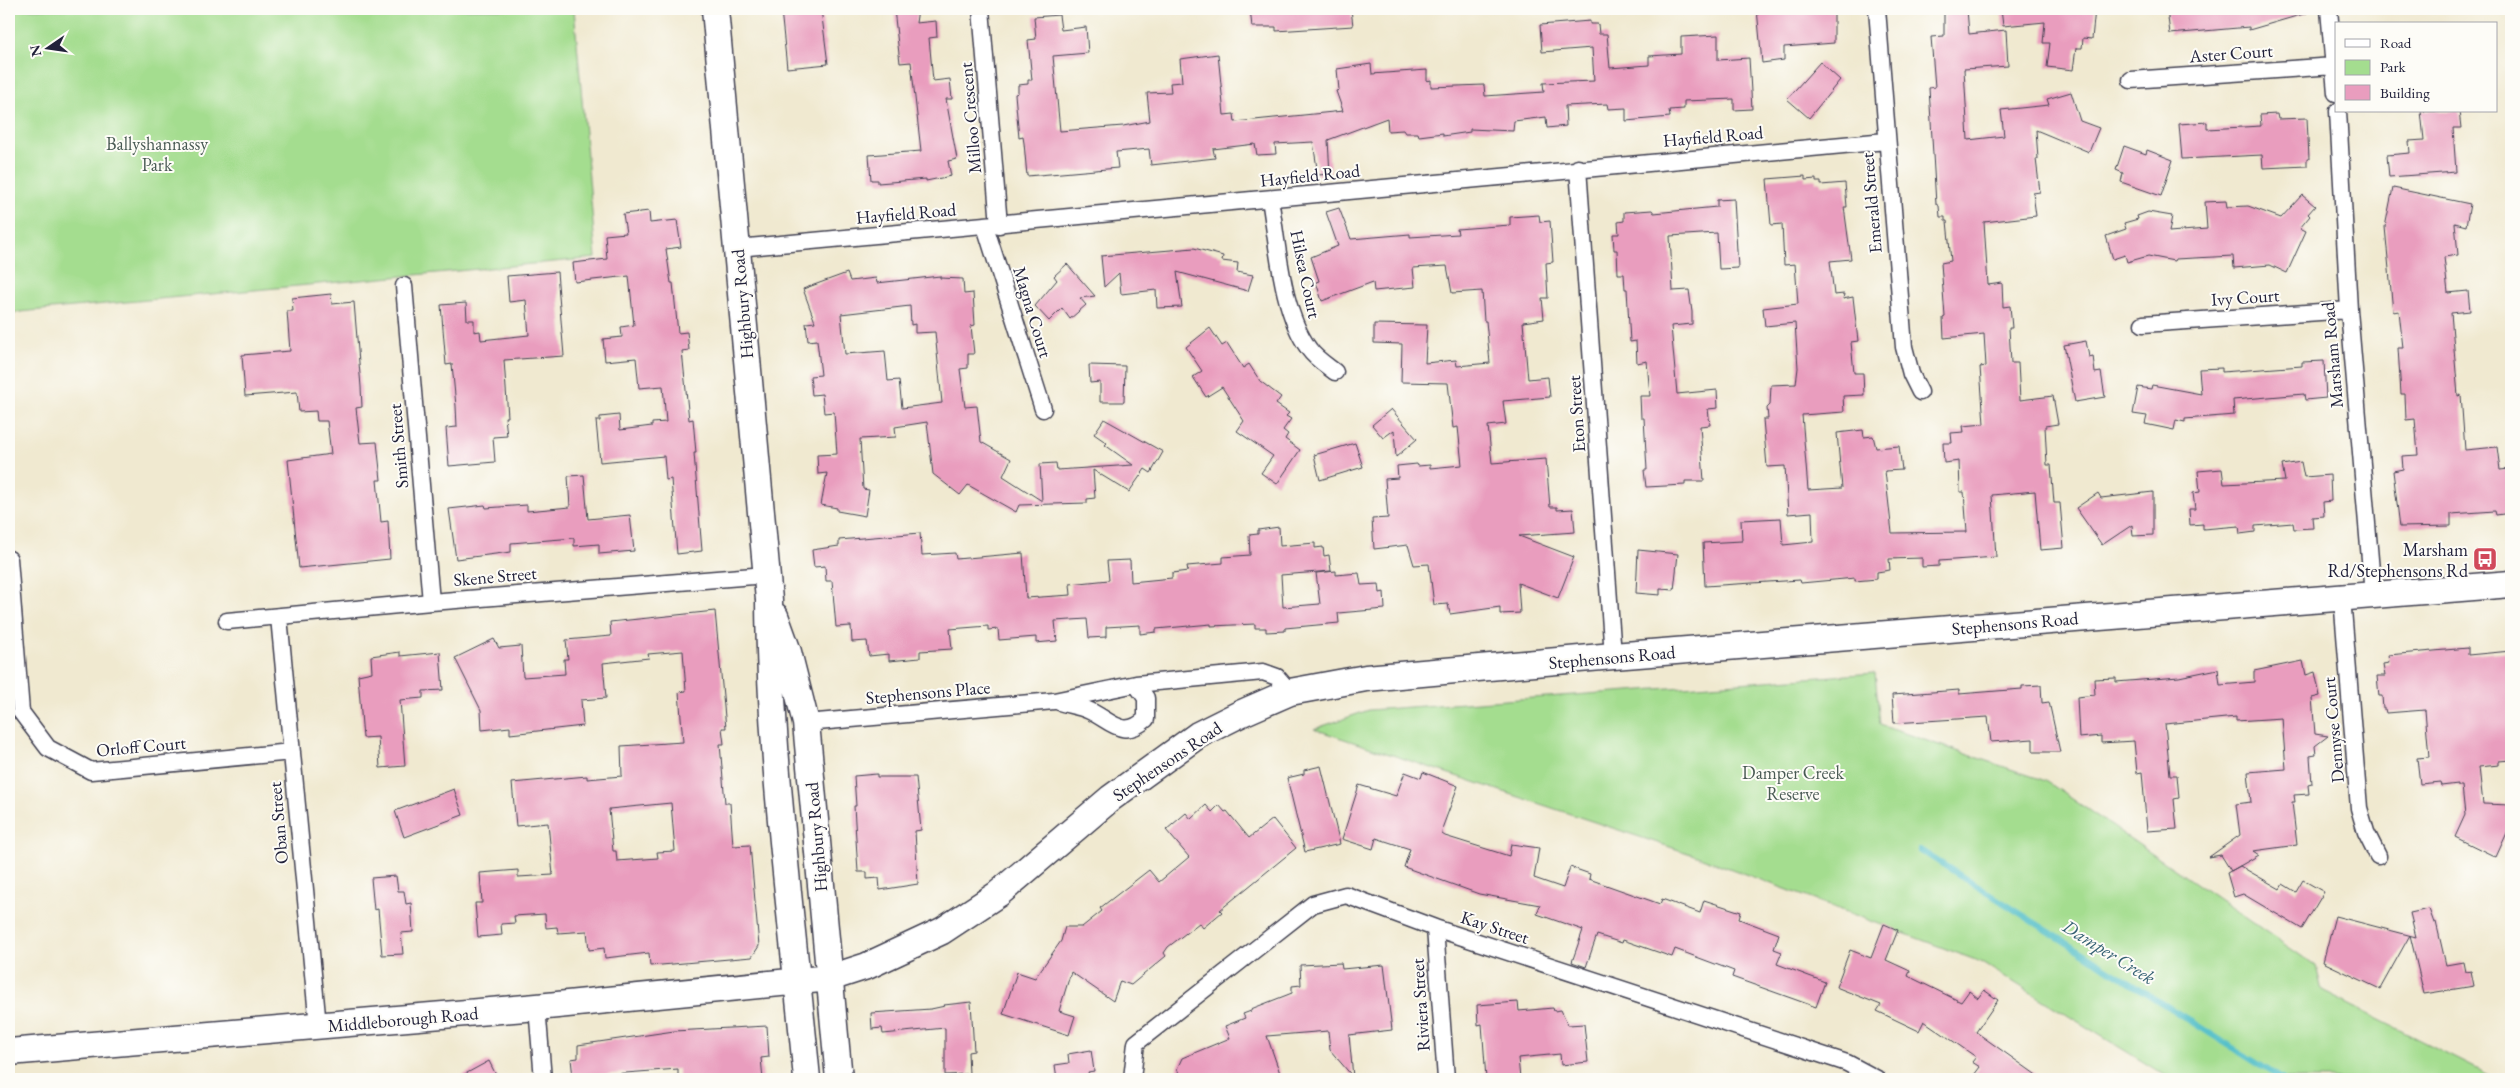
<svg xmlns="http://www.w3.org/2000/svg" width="2520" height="1088" font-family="'EB Garamond',serif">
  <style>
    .green { fill: #a4dd8f; stroke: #638065 }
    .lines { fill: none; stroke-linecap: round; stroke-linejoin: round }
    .stream { stroke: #50bec7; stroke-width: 6 }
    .building { fill: #e99dbe; fill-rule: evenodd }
    .street-casing { stroke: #414051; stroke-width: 19 }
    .primary-casing { stroke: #414051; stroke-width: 29 }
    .street { stroke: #fff; stroke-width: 16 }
    .primary { stroke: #fff; stroke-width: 26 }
    .labels { text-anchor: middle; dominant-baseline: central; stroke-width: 4; stroke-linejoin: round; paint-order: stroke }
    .street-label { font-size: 18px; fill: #22223b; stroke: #fdfcf7 }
    .park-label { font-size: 18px; fill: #495a54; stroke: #fdfcf7 }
    .poi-label { font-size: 18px; fill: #22223b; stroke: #fdfcf7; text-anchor: end }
    .water-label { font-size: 19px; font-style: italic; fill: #346073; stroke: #fdfcf7 }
  </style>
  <rect width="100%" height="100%" fill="#fdfcf7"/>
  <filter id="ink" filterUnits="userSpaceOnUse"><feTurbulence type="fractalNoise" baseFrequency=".02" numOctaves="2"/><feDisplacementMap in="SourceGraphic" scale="10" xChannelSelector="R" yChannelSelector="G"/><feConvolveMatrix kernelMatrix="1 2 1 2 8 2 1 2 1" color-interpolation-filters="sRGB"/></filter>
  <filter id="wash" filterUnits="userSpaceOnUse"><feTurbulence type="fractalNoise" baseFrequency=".0096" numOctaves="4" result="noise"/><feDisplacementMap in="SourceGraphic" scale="20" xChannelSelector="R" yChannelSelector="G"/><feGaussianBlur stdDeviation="1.12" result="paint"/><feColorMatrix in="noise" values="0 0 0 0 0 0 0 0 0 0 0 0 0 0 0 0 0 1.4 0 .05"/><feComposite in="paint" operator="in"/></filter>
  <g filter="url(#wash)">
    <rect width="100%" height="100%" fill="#f0e9d0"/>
    <path class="green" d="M9,9h565l22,249 -587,55z
      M1875,673l5,52 166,56 270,185 6,25 175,88h-326l-190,-117 -287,-107 -380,-126 55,-19z"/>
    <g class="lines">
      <path class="stream" d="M1920,850l362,229"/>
    </g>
    <g id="blocks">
      <path class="building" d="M821,9l7,55 -41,4 -6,-58z
        M894,9h24l-2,14 20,-2 1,16 -8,1 4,43 17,-2 2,20h-6l11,60 -9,2 3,15 -25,5v-2l-48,4v-3h-7l-2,-25 52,-4 -10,-89 -11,1z
        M1250,9h101l2,17 -77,5v-4h-24z
        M1757,9h77v34l-50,4v13l-22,3z
        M1944,9h23l2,25 37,-4 2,36 -44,3 4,71 36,-4 -3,-26 48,-5 -2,-6 24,-7 9,29 19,7 -10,24 -53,-22 2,29h-2l4,33 -7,1 3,23 -52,6 4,63 14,-2 1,24 7,-1 2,22h-3l2,35h7l2,37 33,-4 5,28 -13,2 2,39h4l3,38h6l4,45 -24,2 -5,-59 -43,4 4,62 -57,4v5l-17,1v-9l-33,1 1,11 -13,2v7l-22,2v-3l-54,5 -1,-3 -95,6 -2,-43 39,-2 -1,-21 40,-2 2,27 30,-3 -1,-30 -24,2 -3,-48 -18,1 -4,-48h5l-1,-11 3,-3 1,-20 25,-1 2,-16 -3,-45 -30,3 -2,-18 35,-4 -3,-40 -11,1 -2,-41 -11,1 -4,-46 38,-3v4l11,-1v3h5v3l24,-2 2,24h-3l7,52 -21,2 4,34 10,-1 -1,5 10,-2 5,44 -7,1 3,31h9l1,22 -21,1 1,16 -42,3 6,75 34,-2 -5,-55 26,-3 1,7 9,-1 3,12 23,-2 3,24 -17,1 7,62 75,-1 -3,-40h-4l-1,-31 -15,2 -1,-20h9l-1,-10 13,-1 -1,-6 21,-2 -4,-57 6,-1 -2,-32 -40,4 -1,-20 2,-1 -4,-54 10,-2 -4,-40h-2v-4h-5l-1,-11 -3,-2 -7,-116 6,-1 -4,-50 13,-1z
        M2001,9h94l-3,30 -9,-1 -1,10h-6l-3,22 -26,-3 3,-24h-7l2,-21 -42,4z
        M2167,9h140v4l-58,17v-3l-79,7z
        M1059,15l2,15 25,-3 2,26 -35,3 7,75 63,-5 27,-5 -3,-28 24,-1 -1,-9 12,-1 -2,-23 38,-5 6,61 10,-1 1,8 108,-11 -7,-20 3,-1 -2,-21 34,-5 1,10 55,-4v11l4,-1v7l53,-2 1,11 59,-4 -1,-9 51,-2 -2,-33 -50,4 -2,-27 50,-4v3h8l1,10h8l3,34 39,-3v-9l32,-2v-17l37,-2v25l31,-2 3,51 -18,1v-11l-50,2v8l-15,1 1,7 -44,4v-13l-18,1 -1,-5 -42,2 1,20 -19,2 -1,-11 -32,4 -1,10 -43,-2v3l-27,4v-3l-24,3 -1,-3h-13l-2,-3 -15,1 -1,-13 -59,22 2,34 -12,1 -5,-33 -38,2 1,10 -19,1 -2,-11 -42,5 2,9 -64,7 -2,-16 -33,3 2,16 -91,8 -3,-33 -1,-6 -4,1 -4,-44 3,-1v-8l10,-1v-4h4l-4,-40 8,-1 -2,-22z
        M1820,62l20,18 -31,38 -22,-19z
        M2421,111h38l2,17h-8l3,44 -67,5 -2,-22 23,-2 -1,-12 15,-1z
        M2277,114l1,5 29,-1 2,41h-2v7l-44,2 -1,-13 -80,4 -3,-35 28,-2v7l54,-3 -1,-11z
        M2124,146l22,8 1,-4 26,10 -12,36 -40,-14 2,-9 -7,-3z
        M2393,188l77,16 -4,22 -11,-3 3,32 -14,2 4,36 20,-2 2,20 -19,2 7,83 3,-1 4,55 32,-3 3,23 10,-1 1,44 -15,2 -1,-4 -44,3v12l-51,1 -7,-56 10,-2 -1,-13 16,-1 -3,-36 -9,1 -1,-26h-4l-3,-46h5l-4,-37 -6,1 -8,-85z
        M2302,195l13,11 -7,8 2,2 -10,12 6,3 -19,42 -17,-8 -36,3 -1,-12 -58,3 -1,2 -26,-5 -21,6 -2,-7 -12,4 -7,-23 20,-7 -2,-6 14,-4 -1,-3 11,-4 24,4 -3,16 38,-3 -2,-27 21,-1 1,6 21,-1 33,12z
        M1734,199l4,69 -19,1 -2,-36 -47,3 3,55 16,-1 3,22v12l-21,2 6,68 40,-4 1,18 -10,1 2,16 -10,1 4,55h-19v4l-39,2 -2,-17h3l-3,-52h-3l-1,-22h10l-3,-35 -10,2 -1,-22 -6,1 -3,-53h-2l-1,-15h-6l-1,-24h-3l-1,-16h6l-1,-12 6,-1v-9l28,-2 2,3 63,-6v-7z
        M1339,208l12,31 59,-5v3l48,-3 -1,-5 53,-4v-8l29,-2 1,7 10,-1 3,41 -7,1 2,35h-6l2,21 -21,3 5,57 20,-2 2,20 -47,4 3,23 -18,2 4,37 54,-4 4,48h7v3l16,-1 2,23 -56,4 55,21 -16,41 -40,-15 2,30 -20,1v-7l-50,7 -2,-10 -14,1 -5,-41 -15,1 -6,-20 -34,4 -2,-30 16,-1 -3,-39 13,-1 -1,-12 20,-2 1,2 12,-1v3l32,-3 -4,-38 -5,1 -5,-45 -47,-1 1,-38 -28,-1v-19l53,1 -2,38 31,-3 1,6 33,-3 -4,-42h-2l-2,-30 -30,2 -5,-27 -34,2 2,19 -41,4 -1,-9 -51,19 -6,-19 3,-1 -8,-24 27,-11 -12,-34z
        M649,211l1,12 27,-3 4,27 -15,2 5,34h2l5,50 9,-1 2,18 -7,1 7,69 4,-1 3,34h-2l8,98 -25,3 -6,-75 -5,1 -2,-24 -64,6 -4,-41h4v-4l19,-2 1,15 32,-4v-3l14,-1 -3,-36 -24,2 -3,-30 -31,3 -2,-22 19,-2 -1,-10 13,-2 -5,-49 -54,6 -2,-19 34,-4 -2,-24 21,-2 -3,-19z
        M1194,248l29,8 -1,5 16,2 -1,9 16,3 -5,16 -71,-19 5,35 -25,1 -1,-18 -35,4 -2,-21 -15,14 -3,-31z
        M1067,264l28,32 -15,2 6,7 -16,14 -8,-11 -13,13 -14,-15 22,-26 -3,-4z
        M557,272l7,84 -60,4 4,57h-3l2,19 -14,1 2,25 -46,4 -3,-38 11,-1 -1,-21 -4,-42 -6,1 -5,-60 25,-2 1,17h7v12l6,-1 1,9 48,-5 -3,-35 -17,2 -2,-26z
        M847,273l3,8 26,-3 1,5 63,-7v2l23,1 1,15 9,-1 2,32 -4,1 3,28h-6v14l-8,1 5,38 12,-1 4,36 30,17 -8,17 39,25 -2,-37 16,-1 1,7 76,-5 -28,-20 2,-2 -13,-9 10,-15 59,33 -12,21 -6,-4 -16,23 -36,-22 2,28 -8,1v4l-68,2 -3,7 -48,-27 -8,10 -27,-21 -6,-52 -32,5 1,10 -36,2 3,50 6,1 -4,26 -28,-5v-3l-16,-3 6,-32 -9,1 -1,-19 20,-1 -3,-42 -10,1 -2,-19 -10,1 -2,-19 11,-1 -4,-35 -9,1 -2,-18 9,-1 -12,-33zM910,306l1,19 4,-1v9l20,-1 7,71 -40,5 -3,-28 -11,1 -3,-30 -40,3 -4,-40z
        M331,294l1,10 22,-2 7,85 1,20 -6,1 4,35 17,-1 4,38h-4l4,42 7,-1 2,38 -91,9 -11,-108 43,-6 -4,-33h-10l-1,-10 -17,1 -2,-20 -52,4 -3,-41 48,-4 -3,-40h6l-1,-13z
        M1210,328l12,18 5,-3 16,25 6,-4 11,17 21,16 -5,7 13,9 -3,3 5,3 -8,11 5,4 -3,5 15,11 -23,34 -16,-11 12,-17 -36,-25 7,-10 -22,-34 -16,10 -13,-20 9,-6 -16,-24z
        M2086,341l3,16 4,-1 2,17 6,-1 4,25 -30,5 -11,-57z
        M2324,361l2,37 -21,2 -1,-6 -71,6 1,15 -49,4v3l-9,-2 -2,10 -29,-6 2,-8 -14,-2 5,-27 13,2 1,-4 49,9 -2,-25 23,-1v4l80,-6v-4z
        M1089,365l36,1 -1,36h-24v-20l-10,1z
        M1391,409l26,30 -21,18 -2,-27 -11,8 -11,-13z
        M1355,443l8,24 -43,13 -6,-25z
        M2301,462l3,15 26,-2 1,26 -8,1 1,14 -12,1 1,11 -19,1 -1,-6 -38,3v6l-15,2 -1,-8 -36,3v-5l-13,1 -1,-16h6l-2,-16 7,-1 -2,-21 24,-2 2,15 61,-3 -3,-16z
        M584,475l4,44 42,-4 4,36 -35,3v-10l-25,2v-8l-63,5v9l-55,7 -7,-50 36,-4 1,3 41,-3v6l43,-4 -2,-31z
        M2153,492v43l-20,1 -1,-11 -30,20 -26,-37 22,-15 3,5z
        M1279,527l1,19 35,-3v5l8,-1 1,9 5,-1 2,16 -50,4 2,32 37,-3 -4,-31 20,-2v4l23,-2 2,12 18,-1 1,9 4,-1 1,17 -47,4 1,10 -54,5v3l-19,1v-4h-11v-4l-44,2v-2l-55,5v3l-16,2v-9l-34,2v10l-17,1 -2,-19 -32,2 2,20 -21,2v-6l-37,3 -1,-11 -10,1v-4l-38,3 2,20 -32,2v7l-31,3v-7l-20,2 -2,-15 -15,1 -1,-16 -15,1 -4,-46h-6l-1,-15 -11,1 -2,-17 27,-4v-6l81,-7 2,22 33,-2 1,6 67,-6 3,45 45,-3 -1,-11 39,-4 -2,-19 23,-1 1,22 41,-4v-5l16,-2 -1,-5 36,-3v-6l27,-2 -1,-20 9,-1v-4z
        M1638,550l40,4 -4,36 -14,-1v6l-24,-2z
        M715,611l11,117h-4l2,16h-4l5,59h5l3,43 17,-1 9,101 -7,11 -102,9 -1,-13 -44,5 -1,-10 -15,2 -2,-19 -29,2 -1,-6 -11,1 -1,-14 -31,2 1,7 -14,1 1,11 -24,2 -3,-34h7l-2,-30 38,-3v7l35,-2 -5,-52 -32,3 -4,-43 75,-7v3l35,-3 -1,-30 62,-4 -4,-50 7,-1 -3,-40 -35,3 1,4 -46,5 3,35 -25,2 2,26 -73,8v-7l-28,3 -1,-20 -26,-52 39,-19 5,9 22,-2 2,31 42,-3 -1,-15h4l-2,-19 45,-4 -1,-14zM671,803l4,48 -18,1 1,6 -41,3 -1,-10h-3l-4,-42z
        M2468,648v7l43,-4v109l-12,1v4l-20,2 4,37 28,1v19l-15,33 -41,-20 10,-22 -3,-29h-4v-2l-17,2 -1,-4 -20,2 -3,-26 12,-1 -4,-47 -39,3 -1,-4h-2l-1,-13h-3l-2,-20h8l-2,-12 6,-1 -1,-8z
        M400,652v4l40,-4 3,38 -20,1v7l-23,2 5,66 -25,2 -2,-31 -15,1 -5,-63 14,-3 -1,-16z
        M2303,661l3,14 9,-3 5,24 -8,2 3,36 13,2 -13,10 1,9 -6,1 2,28 -4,1 1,9 -15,1 1,7h-3l5,43 -44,6 6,4 -28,16 -10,-16 -12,2 31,-22 -4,-31 15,-2 -3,-30 38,-3 -4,-51 -46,3v-4l-71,7 5,51h7l2,23 -5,1 3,30 -30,2 -5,-59 -5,1 -3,-32 -33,2v-7l-22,2 -2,-41 18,-2 -1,-16 22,-1v4l63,-5 39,-8 2,16 34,-3v-11z
        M2041,685l1,18 7,-1 11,50h-27v-13l-42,3 -3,-25 -94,6 -2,-28 67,-5v4l63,-5v-3z
        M1321,766l19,78 -35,8 -18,-74 17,-4v-4z
        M1405,772l16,6 2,-6 35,14 -15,40 -1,8 3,2 64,20 2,-12 28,4 -5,30 29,10 7,-21 20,7 -1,5 71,25 2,-5 38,14 4,-13 37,12 -2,7 40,15 -5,15 8,3 -5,12 48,18 -9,25 -84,-30 2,-6 -59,-22 -3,8 -49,-17 -1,3 -25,-8 -11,32 -14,-5 11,-32 -46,-16 3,-9 -61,-11 -75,-27 6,-18 -34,-11 -3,11 -31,-10 17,-54 37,11z
        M877,774v3h39l5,53 -6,1 3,53 -38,6 -1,-12 -12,1v-7h-9l-4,-66h2l-2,-30z
        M454,789l9,26 -59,22 -9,-26z
        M1206,805l6,7 7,-7 6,7 2,-1 22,27 24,-19 23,29 -76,62 2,2 -19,16 -4,-5 -31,24 -4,6 2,3 -35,29 -11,-4 -7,20 -42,-29 -12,39 16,5 -6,19 -66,-21 14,-42 18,6 26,-37 4,-14h17l20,-16 -2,-3 49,-38 10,12 30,-25 -23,-27 20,-17 5,6z
        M2240,866l40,23 3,-5 13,8 7,-12 21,12 -22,37 -59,-35 -9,3 -7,-24z
        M396,876l2,15h6l2,13 5,-1 2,29 -12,1 2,21 -21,1 -4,-46 -4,1 -3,-32z
        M2429,909l5,14 2,-1 10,43 17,-3 2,10 6,-1 3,15 -50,8 -14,-59 -30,54 -57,-27 12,-46 81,21 -6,-24z
        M1884,924l14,6 -12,30 24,11 -2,5 53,26 8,-11 9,7 6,-8 14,10 -22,32 66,47h-71l9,-12 -8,-5 4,-5 -52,-36 -5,10 -42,-20 4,-6 -45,-18 14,-37 21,8z
        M1341,963l1,6 42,-4 8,65 -43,5 4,42 -23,-27 -2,-19 -61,5 15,43h-91l-11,-4 -3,-6 5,-11 48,-20 -5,-12 20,-8 -2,-4 8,-3v-2l41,-16v-7l9,-1 -1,-20z
        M971,1002l3,49 -6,1 1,22 -24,1v-47l-62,6 -1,-6 -10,1 -1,-16 60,-4 14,-3 -1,-1z
        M1518,1002l1,9 34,-3 1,3 7,-1 7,15 16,-1 4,38 -27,3 -1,-11 -42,4 2,21h-34l-4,-55 -4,1 -1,-20z
        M767,1026l2,31 -8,1 2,21h-85v-10l-105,8 -2,-18 7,-1v-13l96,-14z
        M1091,1050l3,21 -6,1 2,7h-33l-2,-14 14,-2 -1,-9z
        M489,1061l9,18h-42z"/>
    </g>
  </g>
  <g filter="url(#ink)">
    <use href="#blocks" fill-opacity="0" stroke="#414051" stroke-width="1"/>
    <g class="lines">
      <defs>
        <path id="street" d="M981,9l18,216
          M1877,9l27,338 7,27 9,18
          M2329,9l7,84
          M2131,80l203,-14
          M2338,111l11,199 24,285
          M1578,168l35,488
          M1270,199c8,46 11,112 39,150 6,9 17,16 26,23
          M985,226l58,183
          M737,248l1149,-107
          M404,286l27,316
          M2143,324l206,-14
          M9,559l12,153 27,36 43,23 201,-19
          M2342,597l17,211 7,24 12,24
          M279,617l39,409
          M227,621l204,-19 335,-27
          M1059,702c10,3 21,4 31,9 21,10 33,29 56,8v-21l-10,-14
          M806,723l248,-22 82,-17 127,-12 14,5 13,15
          M1435,928l11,151
          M537,1007l6,72
          M1132,1079l4,-36 177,-139 33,-9 89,33 412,135 30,16"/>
        <path id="primary" d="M715,9l54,591c1,160 23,320 38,479
          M775,616l13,36 18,71 33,356
          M9,1052l528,-45 293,-29 37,-12 75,-35 56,-37 113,-96 87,-63 44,-22 48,-21 76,-14 247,-22 898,-72"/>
      </defs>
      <use href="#street" class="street-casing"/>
      <use href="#primary" class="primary-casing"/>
      <use href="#street" class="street"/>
      <use href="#primary" class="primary"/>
    </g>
  </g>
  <defs>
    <symbol id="bus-square" viewBox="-11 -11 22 22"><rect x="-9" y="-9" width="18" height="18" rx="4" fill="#d1495b" stroke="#fdfcf7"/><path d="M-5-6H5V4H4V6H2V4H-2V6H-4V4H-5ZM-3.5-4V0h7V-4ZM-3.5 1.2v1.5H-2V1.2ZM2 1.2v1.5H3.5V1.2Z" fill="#fff"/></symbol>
  </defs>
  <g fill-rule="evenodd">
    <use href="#bus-square" x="2471" y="545" width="28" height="28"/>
  </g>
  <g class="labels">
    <g class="street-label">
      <text transform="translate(2231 53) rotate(-4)">Aster Court</text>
      <text transform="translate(970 118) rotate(-95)">Milloo Crescent</text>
      <text transform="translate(1713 136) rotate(-5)">Hayfield Road</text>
      <text transform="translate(1310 175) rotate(-6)">Hayfield Road</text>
      <text transform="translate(1871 203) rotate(-95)">Emerald Street</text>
      <text transform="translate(906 213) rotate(-5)">Hayfield Road</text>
      <text transform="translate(1306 274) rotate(78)">Hilsea Court</text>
      <text transform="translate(2245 297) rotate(-4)">Ivy Court</text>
      <text transform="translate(742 304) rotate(-95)">Highbury Road</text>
      <text transform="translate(1033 312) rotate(73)">Magna Court</text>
      <text transform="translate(2332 355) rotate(-95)">Marsham Road</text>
      <text transform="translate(1576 414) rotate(-94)">Eton Street</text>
      <text transform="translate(398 446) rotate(-95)">Smith Street</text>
      <text transform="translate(495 576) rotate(-5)">Skene Street</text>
      <text transform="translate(2015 623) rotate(-5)">Stephensons Road</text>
      <text transform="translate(1612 657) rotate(-5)">Stephensons Road</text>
      <text transform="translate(928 692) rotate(-5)">Stephensons Place</text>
      <text transform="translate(2333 730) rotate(-95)">Dennyse Court</text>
      <text transform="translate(141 746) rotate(-5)">Orloff Court</text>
      <text transform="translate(1167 761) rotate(-34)">Stephensons Road</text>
      <text transform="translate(278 823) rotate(-95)">Oban Street</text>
      <text transform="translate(816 837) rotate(-95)">Highbury Road</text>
      <text transform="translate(1495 927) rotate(18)">Kay Street</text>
      <text transform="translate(1420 1005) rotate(-94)">Riviera Street</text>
      <text transform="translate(403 1019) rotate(-5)">Middleborough Road</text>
    </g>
    <g class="park-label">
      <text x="157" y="143">Ballyshannassy<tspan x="157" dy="21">Park</tspan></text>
      <text x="1793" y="772">Damper Creek<tspan x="1793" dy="21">Reserve</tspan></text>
    </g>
    <g class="poi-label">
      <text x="2468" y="549">Marsham<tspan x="2468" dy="21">Rd/Stephensons Rd</tspan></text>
    </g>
    <g class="water-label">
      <text transform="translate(2109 952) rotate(32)">Damper Creek</text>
    </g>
  </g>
  <rect width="2520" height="1088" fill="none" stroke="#fdfcf7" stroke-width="30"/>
  <rect x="2335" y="22" width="162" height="90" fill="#fdfcf7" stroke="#a5a5ac"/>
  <rect x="2345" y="39" width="25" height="8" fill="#ffffff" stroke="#a5a5ac"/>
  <text x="2380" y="48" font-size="15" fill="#22223b">Road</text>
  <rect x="2345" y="60" width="25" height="15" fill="#a4dd8f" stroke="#a5a5ac"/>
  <text x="2380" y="72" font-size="15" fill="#22223b">Park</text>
  <rect x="2345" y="85" width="25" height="15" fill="#e99dbe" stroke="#a5a5ac"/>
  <text x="2380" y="98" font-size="15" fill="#22223b">Building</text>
  <g transform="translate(48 48) rotate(257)" stroke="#fdfcf7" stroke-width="4" paint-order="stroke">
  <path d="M0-4L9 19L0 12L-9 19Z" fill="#22223b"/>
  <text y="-8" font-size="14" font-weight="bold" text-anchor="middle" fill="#22223b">N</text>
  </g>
</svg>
